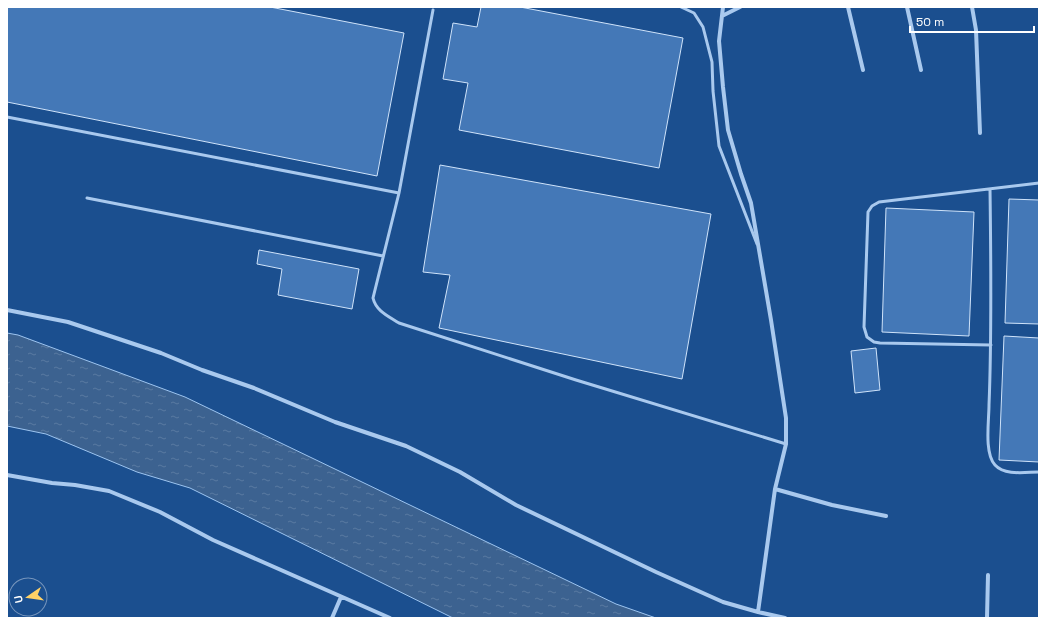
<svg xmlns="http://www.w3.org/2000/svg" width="1046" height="625" font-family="'Space Grotesk',sans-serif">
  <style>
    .water { fill: url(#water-ripples); stroke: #9cc4f0 }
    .building { fill: #4478b7; stroke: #cfe3fa }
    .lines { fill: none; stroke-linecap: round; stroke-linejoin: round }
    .lane { stroke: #a9c9ee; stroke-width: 3 }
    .street { stroke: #a9c9ee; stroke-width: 4 }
  </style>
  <defs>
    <pattern id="water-ripples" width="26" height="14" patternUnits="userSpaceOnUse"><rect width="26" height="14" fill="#3c6290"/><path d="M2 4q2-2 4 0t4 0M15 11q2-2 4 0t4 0" fill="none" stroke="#597aa1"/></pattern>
  </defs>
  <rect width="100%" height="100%" fill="#1b4f8f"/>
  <path class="water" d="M7,333l11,2 167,62 431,207 40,14h-203l-263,-130 -53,-16 -91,-38 -39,-8z"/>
  <path class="building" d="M7,7h263l134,26 -27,143 -370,-74z
    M481,7h39l163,31 -24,130 -200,-38 9,-47 -25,-4 10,-56 24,4z
    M440,165l271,49 -29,165 -243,-51 11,-53 -27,-3z
    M1009,199l30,1v124l-34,-1z
    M886,208l88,4 -5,124 -87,-4z
    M259,250l100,19 -7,40 -74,-14 4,-26 -25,-5z
    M1004,336l35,2v124l-40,-2z
    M876,348l4,42 -25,3 -4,-42z"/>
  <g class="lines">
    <path class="lane" d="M681,7l13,6 9,14 9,35 1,29 6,55 38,98
      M433,10l-34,183 -26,105c3,13 15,18 26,25l177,57 210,64
      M7,117l392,76
      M990,189c1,72 2,144 -1,216 0,16 -5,48 6,60 10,11 31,7 44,7
      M87,198l296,58
      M991,345l-111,-2 -6,-1 -7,-5 -3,-10 4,-115 4,-6 7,-4 160,-19"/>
    <path class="street" d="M723,7l-4,34 4,46 5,43 13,44 10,29 20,117 15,98v26l-11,45 -17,123 27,6
      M848,7l15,63
      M907,7l14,63
      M972,7l4,23 4,103
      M722,16l18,-9
      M7,310l61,12 93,31 41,17 52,18 81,34 71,24 54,26 56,33 140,67 67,30 35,10
      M7,475l45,8 23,2 34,6 51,21 53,28 177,78
      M775,489l57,16 54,11
      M332,618l9,-21
      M987,618l1,-43"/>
  </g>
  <rect width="1046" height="625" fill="none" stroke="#ffffff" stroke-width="16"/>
  <g transform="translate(28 597) rotate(257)"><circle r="19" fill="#1b4f8f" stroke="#7695bc"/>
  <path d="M0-3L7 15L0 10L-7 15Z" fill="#ffd166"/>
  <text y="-6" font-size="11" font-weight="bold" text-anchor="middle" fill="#ffffff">U</text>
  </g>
  <path d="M910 26v6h124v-6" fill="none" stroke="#ffffff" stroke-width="2"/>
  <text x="916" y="26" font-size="12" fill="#ffffff" stroke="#1b4f8f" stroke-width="3" paint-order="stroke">50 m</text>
</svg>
